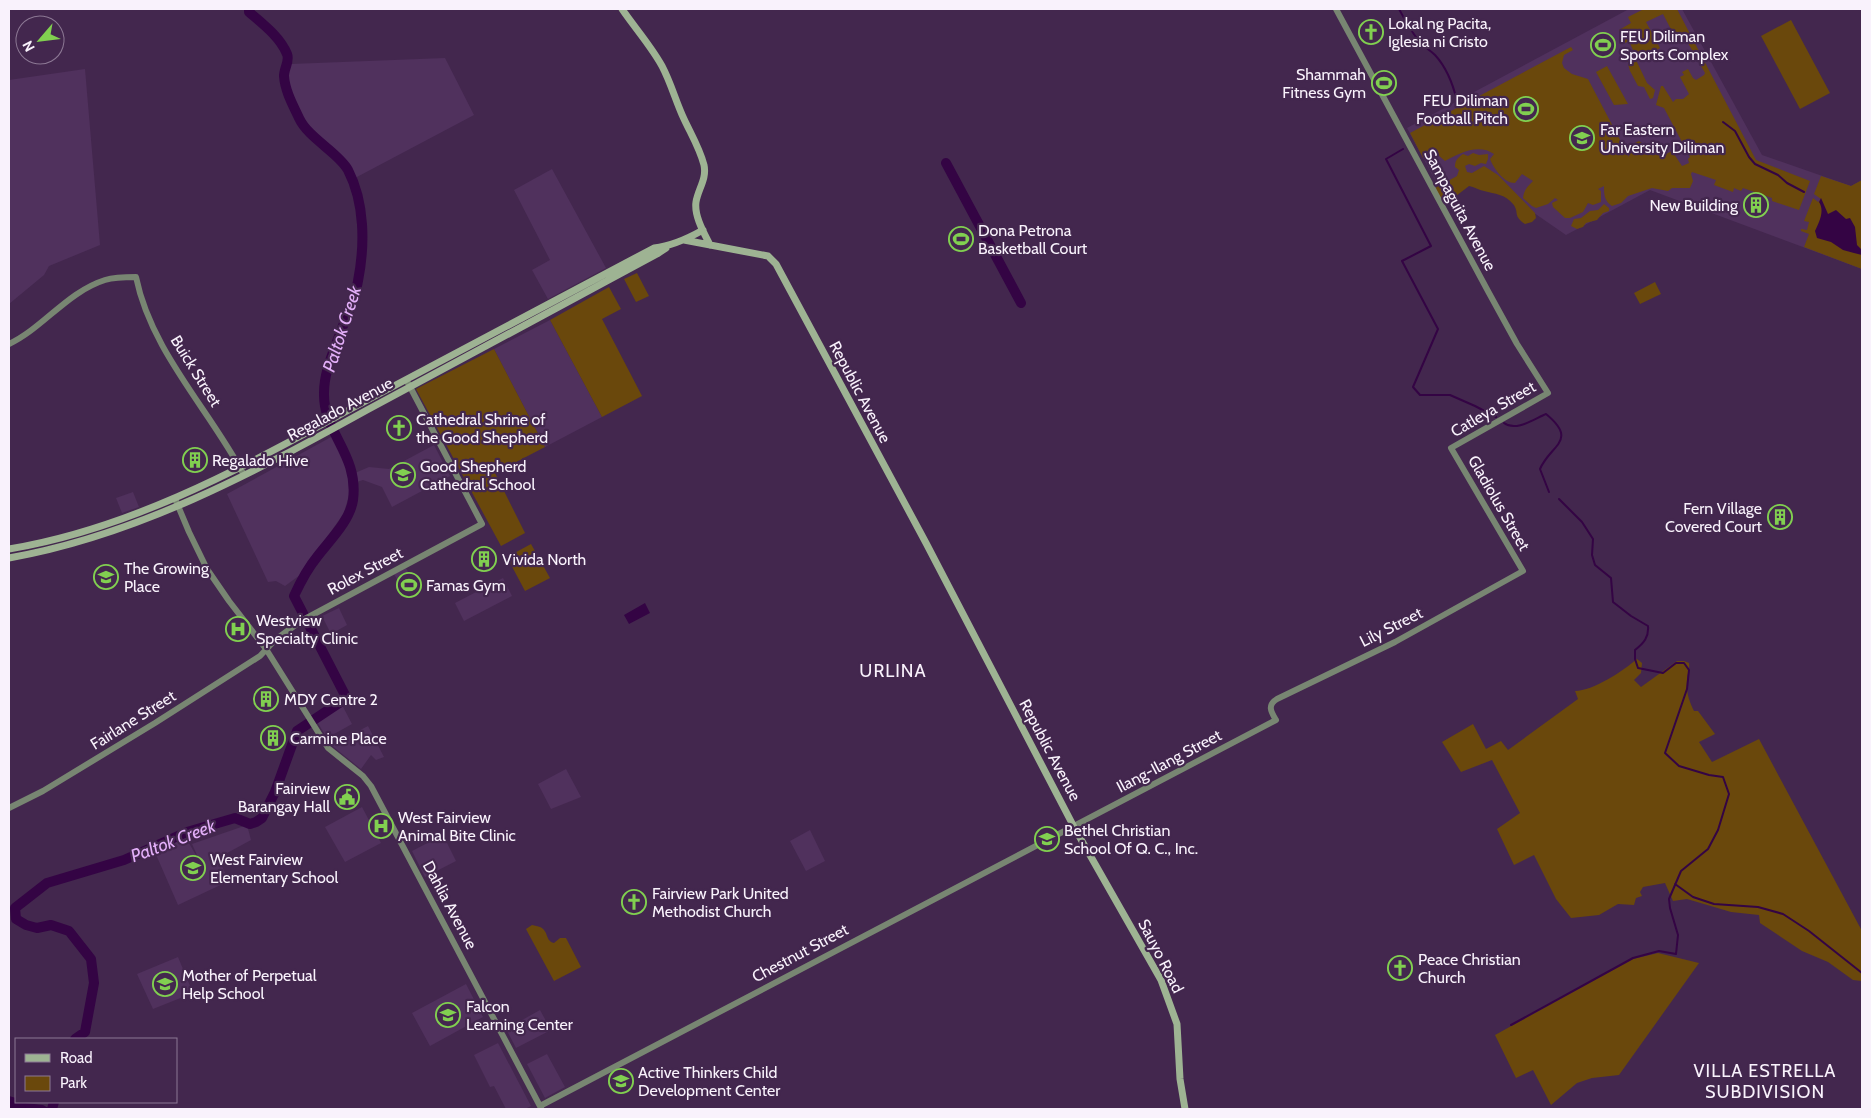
<svg xmlns="http://www.w3.org/2000/svg" width="1871" height="1118" font-family="Cabin,sans-serif">
  <style>
    .built { fill: #50315d }
    .green { fill: #6a480c }
    .water { fill: #340444 }
    .lines { fill: none; stroke-linecap: round; stroke-linejoin: round }
    .stream { stroke: #340444; stroke-width: 2 }
    .river { stroke: #340444; stroke-width: 10 }
    .tertiary { stroke: #788672; stroke-width: 6 }
    .secondary { stroke: #9eb393; stroke-width: 7 }
    .labels { text-anchor: middle; dominant-baseline: central; stroke-width: 4.5; stroke-linejoin: round; paint-order: stroke }
    .poi-label { font-size: 16px; fill: #f9f2fc; stroke: #43274e; text-anchor: start }
    .street-label { font-size: 16px; fill: #f9f2fc; stroke: #43274e }
    .water-label { font-size: 18px; font-style: italic; fill: #e3aff9; stroke: #43274e }
    .neighbourhood-label { font-size: 18px; letter-spacing: 1px; fill: #f9f2fc; stroke: #43274e }
  </style>
  <rect width="100%" height="100%" fill="#43274e"/>
  <path class="built" d="M1629,9h53l80,146 89,31 11,-6v89l-212,-79 -84,45 -75,-52 -9,-3 -39,15 -36,-67z
    M445,58l29,57 -119,63 -5,-11 -46,-44 -13,-30 -4,-16 1,-8 3,-5z
    M85,69l15,176 -51,21 -5,9 -35,29v-224z
    M552,169l54,99 -58,31 -16,-29 18,-10 -36,-70z
    M550,320l52,97 -57,30 -51,-98z
    M333,436l15,27 2,12v16l-6,22 -44,62 -15,11 -9,-5 -8,1 -41,-88z
    M434,445l16,31 -58,31 -10,-20 -19,-7 -6,2 -2,-9 14,-6 20,2z
    M133,492l6,15 -17,6 -6,-15z
    M406,568l11,21 -11,6 -12,-21z
    M503,578l9,18 -48,25 -9,-18z
    M339,608l8,17 -16,9 -9,-18z
    M341,703l11,21 -25,14 -11,-18z
    M368,726l16,31 -8,3 -5,-5 -10,14 -30,-24z
    M566,769l15,28 -30,12 -13,-25z
    M362,807l19,36 -36,19 -20,-35z
    M247,825l4,15 -33,18 11,23 -51,24 -24,-55 31,-14 17,30 -10,-22z
    M810,830l15,31 -19,10 -16,-30z
    M443,835l13,26 -31,16 -13,-26z
    M178,957l15,36 -40,16 -16,-35z
    M466,984l17,33 -53,29 -18,-33z
    M540,1010l11,20 -35,18 -10,-19z
    M498,1043l33,63 -6,3h-19l-12,-23 -4,1 -16,-32z
    M547,1054l18,33 -20,11 -18,-34z"/>
  <path class="green" d="M1644,9h33l79,151 54,21 -11,29 -27,-9v-3l-29,-10 -2,3 -7,-3 -1,4 -19,-7 2,-5 -24,-8 -1,2 2,7 -3,7h-18l-4,3 -16,-3 -24,8 -7,7 -9,3c-8,-5 -8,-12 -8,-20l-6,3 3,2v11l-8,3 -5,-2 -5,9 -13,6h-5l-12,-11 -1,-4 6,-3 -3,-2 -7,6 -12,4 -4,-2 -9,-8c1,-8 4,-11 10,-17l-11,-7 -7,9c-11,0 -21,-14 -25,-24l4,-5c-15,-11 -35,-1 -49,7l-8,-7 -14,4 -13,-25 161,-86 2,3 -9,5 -2,8 2,5 8,6 16,5 41,78 2,-12 8,-4 25,18 2,-5 6,-3 10,15 7,-3 -1,-4 2,-2 -26,-49 -8,-3 5,-19h2l10,16 3,-3h7l6,-5 -9,-17 4,-2 -2,-3 6,-3 5,9 3,2 8,-5 1,-2 -21,-37 -5,3 -4,-2 -12,-23 -17,8 14,26 -10,6 -2,-3 -21,11 -2,-8 8,-4 -4,-9 -4,2 -6,-13 12,-7 -3,-6z
    M1791,20l39,73 -30,16 -39,-73z
    M1636,60l11,23 8,7 -2,8 -3,1 -6,-12 -6,-1 -8,-15 -2,-7z
    M1607,66l21,38 -14,1 -18,-33z
    M1473,153l6,2 9,-1v5l-2,5 -5,-1 -6,3 -6,-2 -4,2 2,6 5,1 12,-7 14,9 37,38 1,5 -4,4 -7,2c-13,-9 -5,-11 -12,-20 -8,-10 -18,-10 -29,-13 -5,-1 -10,-4 -15,-5l-13,10h-6l-5,5 -5,-2 -5,-11 22,-12 2,-6 -4,-3c0,-6 2,-9 8,-13l5,2z
    M1821,176l30,10 11,-6v89l-58,-22 5,-13 -8,-3v-2l6,1 2,-8 -5,-1 9,-23 5,4 3,-3 -7,-5z
    M1604,204l5,4v3l-6,2 -6,7 -11,3 -3,4 -6,2 -6,-3 3,-7 7,-1 9,-7 8,-1z
    M637,273l12,23 -13,6 -12,-23z
    M1655,282l6,12 -21,10 -6,-11z
    M609,287l12,22 -19,10 40,77 -40,21 -52,-97z
    M494,349l51,98 -50,26 30,60 -24,13 -85,-157z
    M531,544l19,34 -25,13 -18,-34z
    M1637,659l5,4 -1,10 -7,7 7,7 36,-26h7l5,2c1,7 -2,11 -2,17 -1,12 2,21 7,31h4l17,23 -16,8 13,20 47,-23 103,192v50l-9,-1 -25,-18 -26,-11 -42,-28 -1,-8 -28,-3 -44,-13 -14,2 -8,-18 -22,4 -3,5 2,4 -6,2 -2,7 -16,-1 -19,11 -28,3 -15,-19 -22,-44 -20,10 -17,-36 23,-16 -28,-53 -31,12 -19,-30 31,-18 13,25 15,-8 7,9 70,-51 -3,-8c18,0 48,-20 62,-32z
    M532,925c3,1 6,1 8,2 9,4 5,14 14,16l6,-5h6l15,29 -27,14 -27,-50 -1,-2z
    M1658,953l41,10 -80,112 -27,3 -15,5 -26,22 -18,-35 -17,8 -21,-43 138,-76z"/>
  <path class="water" d="M1821,198l7,16 8,-4 10,9 4,-1 5,9 2,18 5,5v5l-8,-2 -11,-3 -12,-8 -14,-4 -2,-7c4,-9 10,-20 4,-29z
    M645,603l5,10 -21,11 -5,-9z
    M9,1096l7,2v4l27,3 7,4h-28l-13,-3z"/>
  <g class="lines">
    <path class="stream" d="M1399,9c6,11 12,23 21,33 4,5 10,8 15,13 12,13 18,29 22,46
      M1723,122l12,9 14,26 6,7 23,11 9,8 17,9
      M1403,149l-17,10 45,87 -29,15 36,68 -25,58 7,8h30l25,11 21,11
      M1504,423c12,9 30,-4 42,-9 33,27 4,31 -6,55l9,23
      M1675,884l18,13 21,7 44,3 25,7 26,17 53,42
      M1511,1025l122,-67 26,-7 17,3 2,-19 -8,-27 -1,-9 12,-28 27,-22 10,-19 11,-36 -6,-17 -14,-2 -30,-9 -14,-13 22,-64 2,-19 -5,-7h-8l-13,10 -25,-5 -3,-9v-9c9,-7 14,-13 13,-24l-17,-10 -18,-14 -2,-24 -16,-13 -3,-10 1,-16 -11,-17 -23,-23"/>
    <path class="river" d="M946,163l75,140
      M75,1039l10,-7 9,-49 -3,-24 -22,-28 -18,-6 -14,3 -11,-3 -10,-6 -1,-11 32,-25 77,-23 63,-28 48,-14 15,6 6,-2 6,-4 13,-26 22,-61 45,-30 3,-6 -51,-99c6,-13 13,-27 23,-39 12,-16 33,-36 36,-57 6,-46 -30,-67 -29,-107 0,-22 10,-42 17,-62 6,-16 14,-33 17,-50 7,-36 7,-78 -10,-111 -9,-17 -40,-32 -49,-52 -6,-13 -14,-27 -15,-42 0,-8 6,-15 3,-22 -7,-17 -24,-30 -38,-42v-3
      M9,1107l12,2
      M52,1109l2,-7"/>
    <path class="tertiary" d="M9,344c34,-16 58,-52 96,-64 10,-3 20,-3 31,-3 15,74 73,132 108,198
      M176,501l13,31 18,37 22,32 37,48 62,99 35,28 8,10 170,322
      M9,808l34,-17 112,-68 105,-67 15,-16 26,-19 181,-97 -74,-141
      M540,1106l736,-386c-5,-8 -9,-15 1,-21l118,-57 128,-71 -72,-123 97,-55 -31,-49 -28,-51 -153,-284"/>
    <path class="secondary" d="M622,9c13,19 29,37 40,57 9,17 14,36 22,53 7,15 16,30 20,46 3,14 -6,24 -8,37 -2,14 8,31 14,43
      M684,240l84,16 8,8 150,279 148,284 87,153 16,44 3,55 5,30
      M9,549c127,-21 239,-85 351,-145 98,-52 196,-104 294,-156 18,-2 33,-9 49,-18
      M9,558c129,-23 244,-85 358,-148 96,-52 193,-104 290,-156l9,-6"/>
  </g>
  <defs>
    <symbol id="church-ring" viewBox="-11 -11 22 22"><circle r="9.5" fill="#43274e" stroke="#81d050" stroke-width="1.5"/><path d="M-1.2-6h2.4v3.5h3.3v2.4h-3.3V6h-2.4V-.1h-3.3v-2.4h3.3Z" fill="#81d050"/></symbol>
    <symbol id="stadium-ring" viewBox="-11 -11 22 22"><circle r="9.5" fill="#43274e" stroke="#81d050" stroke-width="1.5"/><path d="M0-5a6.5 5 0 1 0 0 10a6.5 5 0 1 0 0-10ZM-3.5-1.8h7v3.6h-7Z" fill="#81d050"/></symbol>
    <symbol id="university-ring" viewBox="-11 -11 22 22"><circle r="9.5" fill="#43274e" stroke="#81d050" stroke-width="1.5"/><path d="M0-5L7-2L0 1L-7-2ZM-4 1L0 2.5L4 1V4Q0 6-4 4Z" fill="#81d050"/></symbol>
    <symbol id="building-ring" viewBox="-11 -11 22 22"><circle r="9.5" fill="#43274e" stroke="#81d050" stroke-width="1.5"/><path d="M-4-6H4V6H1V3H-1V6H-4ZM-2.5-4.3h1.7v1.8h-1.7ZM.8-4.3h1.7v1.8H.8ZM-2.5-1h1.7V.8h-1.7ZM.8-1h1.7V.8H.8Z" fill="#81d050"/></symbol>
    <symbol id="school-ring" viewBox="-11 -11 22 22"><circle r="9.5" fill="#43274e" stroke="#81d050" stroke-width="1.5"/><path d="M0-5L7-2L0 1L-7-2ZM-4 1L0 2.5L4 1V4Q0 6-4 4Z" fill="#81d050"/></symbol>
    <symbol id="hospital-ring" viewBox="-11 -11 22 22"><circle r="9.5" fill="#43274e" stroke="#81d050" stroke-width="1.5"/><path d="M-5-5h3v3.5h4V-5h3V5h-3V1.5h-4V5h-3Z" fill="#81d050"/></symbol>
    <symbol id="civic-ring" viewBox="-11 -11 22 22"><circle r="9.5" fill="#43274e" stroke="#81d050" stroke-width="1.5"/><path d="M-.6-6.5H3V-4.5H.6V-3L4-1V1h2V6H-6V1h2V-1L-.6-3ZM-1.2 2.5V6h2.4V2.5Z" fill="#81d050"/></symbol>
  </defs>
  <g fill-rule="evenodd">
    <use href="#church-ring" x="1357" y="18" width="28" height="28"/>
    <use href="#stadium-ring" x="1589" y="31" width="28" height="28"/>
    <use href="#stadium-ring" x="1370" y="69" width="28" height="28"/>
    <use href="#stadium-ring" x="1512" y="95" width="28" height="28"/>
    <use href="#university-ring" x="1568" y="124" width="28" height="28"/>
    <use href="#building-ring" x="1742" y="191" width="28" height="28"/>
    <use href="#stadium-ring" x="947" y="225" width="28" height="28"/>
    <use href="#church-ring" x="385" y="414" width="28" height="28"/>
    <use href="#building-ring" x="181" y="446" width="28" height="28"/>
    <use href="#school-ring" x="389" y="461" width="28" height="28"/>
    <use href="#building-ring" x="1766" y="503" width="28" height="28"/>
    <use href="#building-ring" x="470" y="545" width="28" height="28"/>
    <use href="#school-ring" x="92" y="563" width="28" height="28"/>
    <use href="#stadium-ring" x="395" y="571" width="28" height="28"/>
    <use href="#hospital-ring" x="224" y="615" width="28" height="28"/>
    <use href="#building-ring" x="252" y="685" width="28" height="28"/>
    <use href="#building-ring" x="259" y="724" width="28" height="28"/>
    <use href="#civic-ring" x="333" y="783" width="28" height="28"/>
    <use href="#hospital-ring" x="367" y="812" width="28" height="28"/>
    <use href="#school-ring" x="1033" y="825" width="28" height="28"/>
    <use href="#school-ring" x="179" y="854" width="28" height="28"/>
    <use href="#church-ring" x="620" y="888" width="28" height="28"/>
    <use href="#church-ring" x="1386" y="954" width="28" height="28"/>
    <use href="#school-ring" x="151" y="970" width="28" height="28"/>
    <use href="#school-ring" x="434" y="1001" width="28" height="28"/>
    <use href="#school-ring" x="607" y="1067" width="28" height="28"/>
  </g>
  <g class="labels">
    <g class="poi-label">
      <text x="1388" y="23">Lokal ng Pacita,<tspan x="1388" dy="18">Iglesia ni Cristo</tspan></text>
      <text x="1620" y="36">FEU Diliman<tspan x="1620" dy="18">Sports Complex</tspan></text>
      <text x="1366" y="74" text-anchor="end">Shammah<tspan x="1366" dy="18">Fitness Gym</tspan></text>
      <text x="1508" y="100" text-anchor="end">FEU Diliman<tspan x="1508" dy="18">Football Pitch</tspan></text>
      <text x="1600" y="129">Far Eastern<tspan x="1600" dy="18">University Diliman</tspan></text>
      <text x="1738" y="205" text-anchor="end">New Building</text>
      <text x="978" y="230">Dona Petrona<tspan x="978" dy="18">Basketball Court</tspan></text>
      <text x="416" y="419">Cathedral Shrine of<tspan x="416" dy="18">the Good Shepherd</tspan></text>
      <text x="212" y="460">Regalado Hive</text>
      <text x="420" y="466">Good Shepherd<tspan x="420" dy="18">Cathedral School</tspan></text>
      <text x="1762" y="508" text-anchor="end">Fern Village<tspan x="1762" dy="18">Covered Court</tspan></text>
      <text x="502" y="559">Vivida North</text>
      <text x="124" y="568">The Growing<tspan x="124" dy="18">Place</tspan></text>
      <text x="426" y="585">Famas Gym</text>
      <text x="256" y="620">Westview<tspan x="256" dy="18">Specialty Clinic</tspan></text>
      <text x="284" y="699">MDY Centre 2</text>
      <text x="290" y="738">Carmine Place</text>
      <text x="330" y="788" text-anchor="end">Fairview<tspan x="330" dy="18">Barangay Hall</tspan></text>
      <text x="398" y="817">West Fairview<tspan x="398" dy="18">Animal Bite Clinic</tspan></text>
      <text x="1064" y="830">Bethel Christian<tspan x="1064" dy="18">School Of Q. C., Inc.</tspan></text>
      <text x="210" y="859">West Fairview<tspan x="210" dy="18">Elementary School</tspan></text>
      <text x="652" y="893">Fairview Park United<tspan x="652" dy="18">Methodist Church</tspan></text>
      <text x="1418" y="959">Peace Christian<tspan x="1418" dy="18">Church</tspan></text>
      <text x="182" y="975">Mother of Perpetual<tspan x="182" dy="18">Help School</tspan></text>
      <text x="466" y="1006">Falcon<tspan x="466" dy="18">Learning Center</tspan></text>
      <text x="638" y="1072">Active Thinkers Child<tspan x="638" dy="18">Development Center</tspan></text>
    </g>
    <g class="street-label">
      <text transform="translate(1460 210) rotate(62)">Sampaguita Avenue</text>
      <text transform="translate(196 371) rotate(58)">Buick Street</text>
      <text transform="translate(860 392) rotate(62)">Republic Avenue</text>
      <text transform="translate(340 409) rotate(-28)">Regalado Avenue</text>
      <text transform="translate(1493 409) rotate(-30)">Catleya Street</text>
      <text transform="translate(1499 503) rotate(60)">Gladiolus Street</text>
      <text transform="translate(365 571) rotate(-28)">Rolex Street</text>
      <text transform="translate(1391 627) rotate(-27)">Lily Street</text>
      <text transform="translate(133 720) rotate(-32)">Fairlane Street</text>
      <text transform="translate(1050 750) rotate(62)">Republic Avenue</text>
      <text transform="translate(1169 761) rotate(-28)">Ilang-Ilang Street</text>
      <text transform="translate(450 905) rotate(62)">Dahlia Avenue</text>
      <text transform="translate(800 953) rotate(-28)">Chestnut Street</text>
      <text transform="translate(1161 956) rotate(63)">Sauyo Road</text>
    </g>
    <g class="water-label">
      <text transform="translate(342 329) rotate(-72)">Paltok Creek</text>
      <text transform="translate(173 841) rotate(-21)">Paltok Creek</text>
    </g>
    <g class="neighbourhood-label">
      <text x="893" y="671">URLINA</text>
      <text x="1765" y="1071">VILLA ESTRELLA<tspan x="1765" dy="21">SUBDIVISION</tspan></text>
    </g>
  </g>
  <rect width="1871" height="1118" fill="none" stroke="#f9f2fc" stroke-width="20"/>
  <rect x="15" y="1038" width="162" height="65" fill="#43274e" stroke="#8c7894"/>
  <rect x="25" y="1054" width="25" height="8" fill="#9eb393" stroke="#8c7894"/>
  <text x="60" y="1063" font-size="15" fill="#f9f2fc">Road</text>
  <rect x="25" y="1076" width="25" height="15" fill="#6a480c" stroke="#8c7894"/>
  <text x="60" y="1088" font-size="15" fill="#f9f2fc">Park</text>
  <g transform="translate(40 40) rotate(242)"><circle r="24" fill="#43274e" stroke="#8c7894"/>
  <path d="M0-4L9 19L0 12L-9 19Z" fill="#81d050"/>
  <text y="-8" font-size="14" font-weight="bold" text-anchor="middle" fill="#f9f2fc">N</text>
  </g>
</svg>
